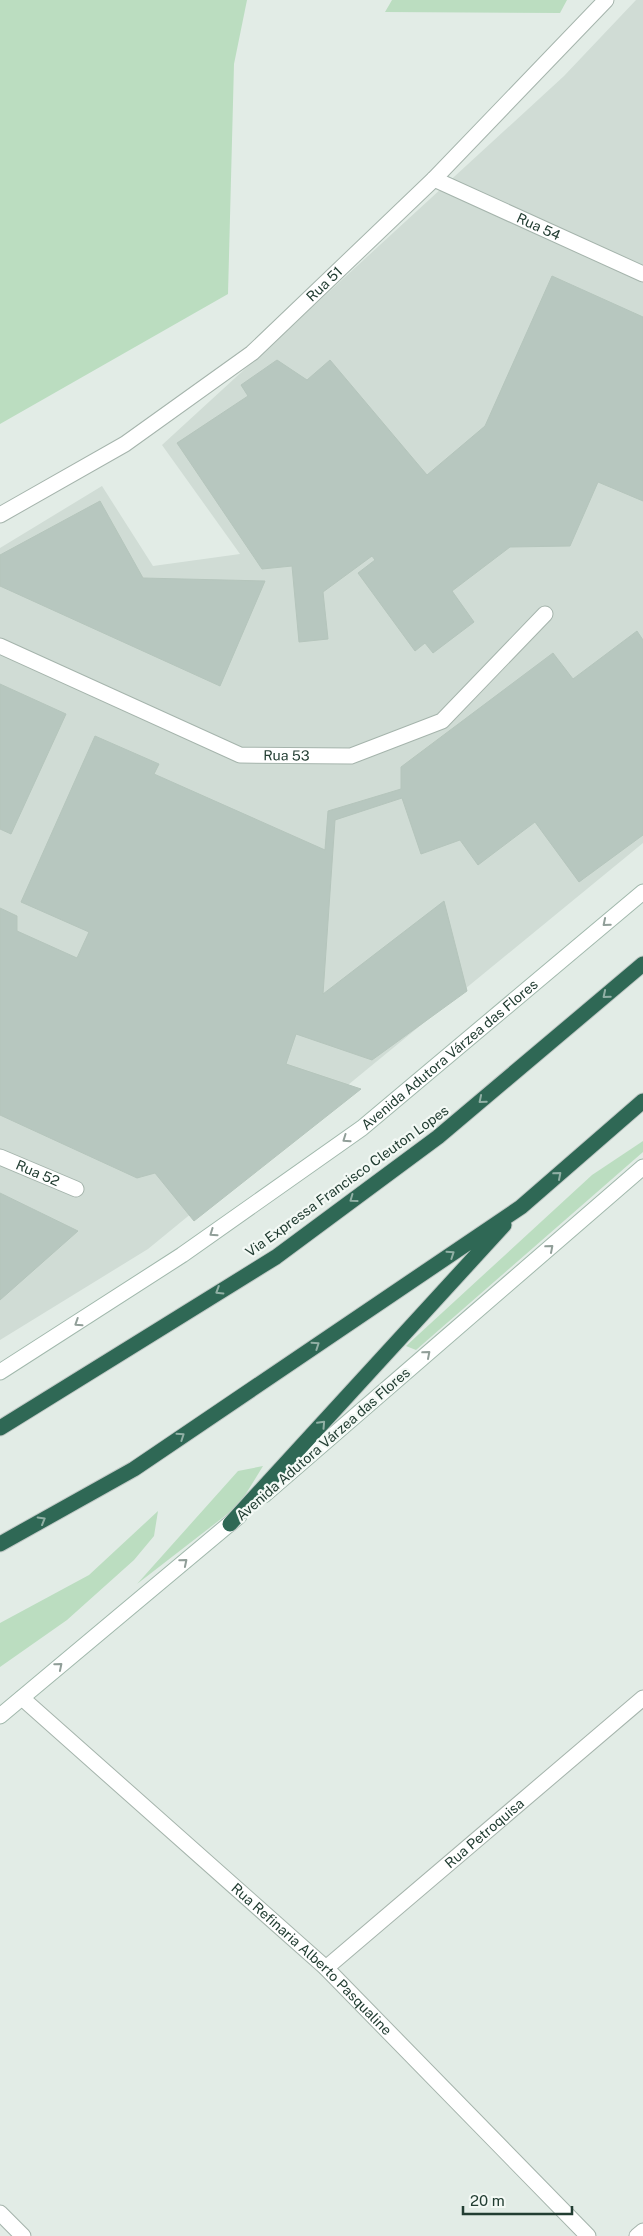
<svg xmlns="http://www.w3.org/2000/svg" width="643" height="2236" font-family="'Public Sans',sans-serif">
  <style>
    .built { fill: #d0dcd5 }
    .green { fill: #bbddc0 }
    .building { fill: #b7c7bf; stroke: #b5c5bc }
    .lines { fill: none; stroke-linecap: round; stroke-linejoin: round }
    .street-casing { stroke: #a5b4ac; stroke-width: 17 }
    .secondary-casing { stroke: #a1b8ac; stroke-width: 17 }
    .highway-casing { stroke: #c1c9c6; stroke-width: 17 }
    .street { stroke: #fff; stroke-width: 15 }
    .secondary { stroke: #fff; stroke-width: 15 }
    .highway { stroke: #2f6855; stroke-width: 15 }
    .oneway { stroke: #909e98 }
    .oneway2 { stroke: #91b0a5 }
    .labels { text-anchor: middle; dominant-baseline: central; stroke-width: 4.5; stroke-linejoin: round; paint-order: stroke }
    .street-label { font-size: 14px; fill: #223d32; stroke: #f3f9f5 }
  </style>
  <rect width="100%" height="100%" fill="#e2ece6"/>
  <path class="built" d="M636,0h7v843l-495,406 -148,91v-792l102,-62 51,80 87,-12 -78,-109 402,-369z"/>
  <path class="green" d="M0,0h247l-13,64 -6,230 -228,130z
    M392,0h175l-7,13 -175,-1z
    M643,1141v11l-227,198 -10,-4 186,-171z
    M263,1466l-24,39 -102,79 101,-113z
    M158,1511l-4,25 -20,24 -67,60 -67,47v-44l89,-48z"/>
  <path class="building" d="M552,276l91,41v184l-45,-19 -28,64 -60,1 -58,44 22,31 -41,31 -8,-10 -10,8 -57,-78 17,-13 -3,-4 -49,36 5,47 -29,3 -7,-76 -30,3 -85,-126 71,-47 -7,-11 36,-25 30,20 23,-20 97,115 58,-49z
    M100,501l43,77 122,3 -45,105 -220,-100v-31z
    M637,631l6,9v195l-64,47 -44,-60 -57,43 -18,-25 -39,14 -19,-56 -67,22 -12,174 121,-93 23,90 -95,69 -76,-26 -10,30 75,25 -167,132 -39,-48 -18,5 -137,-63v-207l17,8v15l60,27 12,-26 -68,-30 74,-166 64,28 -5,10 171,76 3,-39 73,-22v-22l152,-114 20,26z
    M0,684l66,30 -55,120 -11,-5z
    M0,1193l78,38 -78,69z"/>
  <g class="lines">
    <defs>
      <g id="street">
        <path id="s1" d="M434,179l209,95"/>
        <path id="s2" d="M0,515l125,-71 127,-91 182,-174 172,-179"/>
        <path id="s3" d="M0,646l240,109 111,1 91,-35 103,-107"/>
        <path id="s4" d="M0,1157l76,32"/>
        <path id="s5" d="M22,1698l304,270 262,268"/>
        <path id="s6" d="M326,1968l317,-270"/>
        <path d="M0,2213l23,23"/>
        <path d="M637,2236l6,-5"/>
      </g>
      <g id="secondary">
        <path id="s7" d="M0,1372l182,-117 180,-127 281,-236"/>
        <path d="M264,1495l379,-328"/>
        <path d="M0,1716l239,-200"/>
      </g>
      <path id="highway" d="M0,1428l276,-171 162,-120 205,-173
        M230,1524l274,-299
        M0,1544l134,-75 387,-262 122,-106"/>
    </defs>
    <use href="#street" class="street-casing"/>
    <use href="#secondary" class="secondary-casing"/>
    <use href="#highway" class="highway-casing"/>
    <use href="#street" class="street"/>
    <use href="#secondary" class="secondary"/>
    <use href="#highway" class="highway"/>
  </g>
  <defs><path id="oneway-chevron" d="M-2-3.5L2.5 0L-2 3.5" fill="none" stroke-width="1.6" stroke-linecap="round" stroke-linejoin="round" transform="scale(1.25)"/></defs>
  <g class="oneway">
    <use href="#oneway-chevron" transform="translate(606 923) rotate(140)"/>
    <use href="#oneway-chevron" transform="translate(346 1139) rotate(145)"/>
    <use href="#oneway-chevron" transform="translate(213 1233) rotate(145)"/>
    <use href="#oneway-chevron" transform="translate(550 1248) rotate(-41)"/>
    <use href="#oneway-chevron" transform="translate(78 1323) rotate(147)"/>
    <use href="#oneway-chevron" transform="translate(427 1354) rotate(-41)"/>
    <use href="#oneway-chevron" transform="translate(184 1562) rotate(-40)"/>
    <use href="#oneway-chevron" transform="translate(59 1666) rotate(-40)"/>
  </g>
  <g class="oneway2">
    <use href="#oneway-chevron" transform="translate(606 995) rotate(140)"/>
    <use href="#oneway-chevron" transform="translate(482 1100) rotate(140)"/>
    <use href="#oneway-chevron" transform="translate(558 1175) rotate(-41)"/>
    <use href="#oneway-chevron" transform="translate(353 1199) rotate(144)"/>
    <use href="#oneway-chevron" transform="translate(451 1254) rotate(-34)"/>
    <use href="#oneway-chevron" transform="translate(219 1291) rotate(148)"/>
    <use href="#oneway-chevron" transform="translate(316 1345) rotate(-34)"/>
    <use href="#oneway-chevron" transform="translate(322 1424) rotate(-47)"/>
    <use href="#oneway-chevron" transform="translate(181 1436) rotate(-34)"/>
    <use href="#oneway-chevron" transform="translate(42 1520) rotate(-30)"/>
  </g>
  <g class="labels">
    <g class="street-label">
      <text stroke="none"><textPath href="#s1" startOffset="115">Rua 54</textPath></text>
      <text stroke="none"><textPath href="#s2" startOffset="400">Rua 51</textPath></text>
      <text stroke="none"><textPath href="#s3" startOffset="310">Rua 53</textPath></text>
      <text stroke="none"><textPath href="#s7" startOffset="551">Avenida Adutora Várzea das Flores</textPath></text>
      <text stroke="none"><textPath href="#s4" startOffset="41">Rua 52</textPath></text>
      <text transform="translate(347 1181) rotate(-36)">Via Expressa Francisco Cleuton Lopes</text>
      <text transform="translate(323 1444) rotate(-41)">Avenida Adutora Várzea das Flores</text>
      <text stroke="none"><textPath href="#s6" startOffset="208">Rua Petroquisa</textPath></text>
      <text stroke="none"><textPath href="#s5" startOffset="390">Rua Refinaria Alberto Pasqualine</textPath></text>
    </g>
  </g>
  <path d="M463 2206v8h109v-8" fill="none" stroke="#223d32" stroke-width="2.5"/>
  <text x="470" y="2206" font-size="15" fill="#223d32" stroke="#f3f9f5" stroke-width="4" paint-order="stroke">20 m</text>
</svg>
